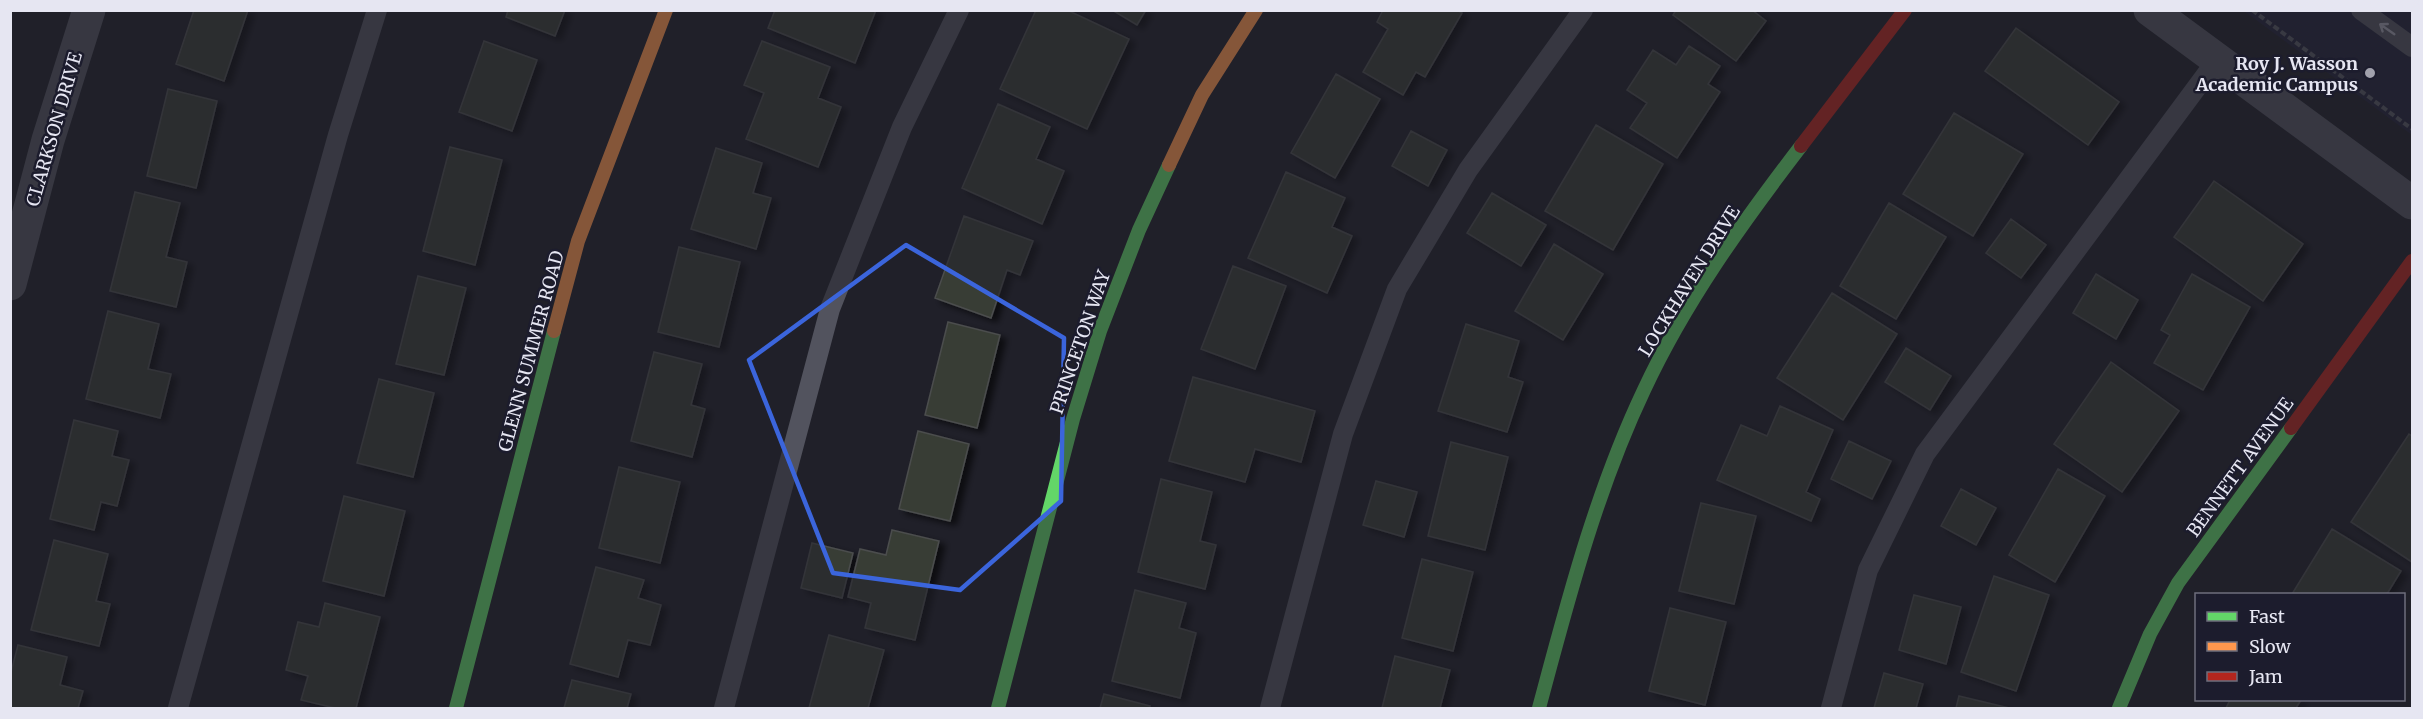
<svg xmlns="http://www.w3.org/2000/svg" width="2423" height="719" font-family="Merriweather,serif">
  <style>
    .built { fill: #232338 }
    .building { fill: #393d36; stroke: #4b4d4d; stroke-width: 1.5; filter: url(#shadow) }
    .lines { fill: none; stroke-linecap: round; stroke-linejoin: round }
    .path { stroke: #565760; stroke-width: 4; stroke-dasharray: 6 3; stroke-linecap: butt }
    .lane { stroke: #52535e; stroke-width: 20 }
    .street { stroke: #52535e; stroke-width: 33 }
    .fast { stroke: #63d668; stroke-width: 14 }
    .slow { stroke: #ff974d; stroke-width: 14 }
    .jam { stroke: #b3261e; stroke-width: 14 }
    .oneway { stroke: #9c9ca8 }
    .marked { fill: none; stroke: #3b65dc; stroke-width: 4.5; stroke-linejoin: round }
    .poi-dot { fill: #a1a1ac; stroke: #1c1c2d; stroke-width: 2 }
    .labels { text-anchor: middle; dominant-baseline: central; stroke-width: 5; stroke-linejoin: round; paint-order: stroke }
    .poi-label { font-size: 18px; font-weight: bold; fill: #e6e6f2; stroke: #1c1c2d; text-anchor: end }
    .street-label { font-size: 18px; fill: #e6e6f2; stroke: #1c1c2d }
  </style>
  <defs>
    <filter id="shadow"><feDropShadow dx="6" dy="4" stdDeviation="3" flood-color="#0009"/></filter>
  </defs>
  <rect width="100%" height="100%" fill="#202029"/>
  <path class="built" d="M2244,11h168v124z"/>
  <path class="building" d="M194,10h54l-24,71 -48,-17z
    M508,10h57l-10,26 -49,-19z
    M775,10h101l-21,53 -87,-35z
    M1036,10h31l62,29 -42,90 -87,-40z
    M1112,10h34l-9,15z
    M1383,10h74l5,3 -37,64 -9,-5 -13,23 -40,-23 25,-43 -11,-7z
    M1676,10h76l14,11 -30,40 -63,-46z
    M2016,28l103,74 -31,43 -103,-74z
    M484,41l53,19 -25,71 -53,-19z
    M762,41l68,26 -12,31 23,9 -23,60 -72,-28 18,-46 -20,-8z
    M1689,46l31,20 -12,18 12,8 -43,66 -47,-30 17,-25 -20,-13 26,-40 23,15z
    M1336,74l44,25 -45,79 -44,-25z
    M168,89l49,12 -21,87 -49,-12z
    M998,104l52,23 -14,32 28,12 -22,53 -80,-36z
    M1954,113l69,41 -50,82 -70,-42z
    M1596,125l67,39 -50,86 -68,-39z
    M1411,131l36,19 -19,36 -36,-20z
    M450,147l52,13 -27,105 -52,-14z
    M716,148l46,15 -9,30 18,5 -15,51 -65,-20z
    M1286,172l59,26 -13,29 20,9 -25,57 -79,-35z
    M2214,181l89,63 -40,57 -89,-64z
    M135,192l45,11 -14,54 21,5 -11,45 -66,-16z
    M1492,193l54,32 -25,41 -54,-33z
    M1889,203l57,34 -50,82 -56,-33z
    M964,216l69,25 -13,34 -13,-5 -16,48 -56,-20z
    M2011,219l35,26 -25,33 -35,-25z
    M1554,244l49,30 -40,66 -48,-29z
    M679,247l61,15 -21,85 -61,-15z
    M1233,266l53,20 -31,83 -54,-20z
    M2096,274l42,26 -22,39 -43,-26z
    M2192,274l58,33 -47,83 -49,-27 16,-28 -9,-5z
    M418,276l48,12 -22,87 -48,-11z
    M1832,293l65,41 -54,86 -66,-42z
    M108,311l51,13 -11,45 23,5 -11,44 -74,-19z
    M948,322l52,13 -23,93 -52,-13z
    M1466,324l53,17 -11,36 15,5 -16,50 -69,-21z
    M1906,348l45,28 -21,34 -45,-28z
    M654,352l48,12 -11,41 14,4 -13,48 -61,-16z
    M2111,362l68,49 -57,81 -68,-48z
    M1193,377l122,34 -14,51 -46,-13 -10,33 -76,-21z
    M379,379l55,14 -21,84 -56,-14z
    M1780,406l53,24 -27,62 14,7 -9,22 -94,-41 24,-55 26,11z
    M74,420l44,11 -6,25 17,4 -12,46 -16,-4 -7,28 -44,-11z
    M918,431l51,13 -19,77 -51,-12z
    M2409,434l3,2v126l-61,-40z
    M1849,441l42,20 -19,38 -41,-20z
    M1451,442l57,15 -23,93 -57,-14z
    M619,467l61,15 -20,81 -61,-15z
    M2058,469l47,27 -50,86 -46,-27z
    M1161,479l51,13 -12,49 16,4 -11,44 -67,-17z
    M1376,481l41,11 -13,45 -41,-12z
    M1961,489l35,19 -20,37 -35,-19z
    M344,496l61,15 -21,85 -61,-15z
    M1701,503l55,13 -22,88 -55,-13z
    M2332,529l69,42 -14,23h-95z
    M892,530l47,11 -24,99 -50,-12 6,-25 -23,-6 12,-48 26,6z
    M54,540l54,14 -12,47 14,3 -11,42 -68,-16z
    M812,543l41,10 -11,45 -41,-10z
    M1422,559l51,13 -20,79 -51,-13z
    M596,567l48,13 -6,18 23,7 -11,40 -22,-5 -10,37 -48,-13z
    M1994,576l55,19 -33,96 -55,-19z
    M1135,590l51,13 -7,25 17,5 -16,65 -68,-17z
    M1914,595l47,12 -15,57 -47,-14z
    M325,603l55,14 -24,91h-21l-34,-8 7,-24 -22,-6 12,-48 21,5z
    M1670,608l56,14 -21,83 -56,-14z
    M829,635l55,15 -16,58h-59z
    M18,645l49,12 -7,28 23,6 -5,17h-68v-32z
    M1395,656l55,14 -10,38h-58z
    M1884,673l39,11 -7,24h-42z
    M572,680l59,14 -4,14h-63z
    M1104,694l46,12 -1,2h-49z
    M1959,696l50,12h-53z
    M2230,700h71l-5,8h-70z"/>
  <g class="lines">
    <path class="path" d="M2252,10l160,119"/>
    <path class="lane" d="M2361,10l51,37
      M178,708l160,-573 39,-125
      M724,708l106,-399 72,-182 57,-117
      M1270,708l73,-274 54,-145 71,-119 115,-160
      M1831,708l37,-138 57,-116 292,-394"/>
    <path class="street" d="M2150,10l262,193
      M10,284l38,-144 41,-130"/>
    <path class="fast" d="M456,708l98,-377
      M998,708l75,-289 27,-88 39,-101 30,-65
      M1539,708c29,-108 57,-217 105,-318 41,-88 98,-167 157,-244
      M2119,708l31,-74 28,-51 113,-155"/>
    <path class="slow" d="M1169,165l33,-70 54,-85
      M554,331l24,-90 88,-231"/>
    <path class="jam" d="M1801,146l104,-136
      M2291,428l121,-167"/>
  </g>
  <defs><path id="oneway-shaft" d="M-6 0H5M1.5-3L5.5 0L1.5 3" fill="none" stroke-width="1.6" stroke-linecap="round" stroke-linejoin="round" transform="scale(1.5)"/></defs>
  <use class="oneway" href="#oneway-shaft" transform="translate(2387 29) rotate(-145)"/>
  <path d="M0 0H2423V719H0ZM906,245l158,93 -3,163 -101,89 -127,-17 -84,-213z" fill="#202029" fill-opacity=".55" fill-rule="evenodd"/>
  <path class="marked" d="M906,245l158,93 -3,163 -101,89 -127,-17 -84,-213z"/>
  <circle class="poi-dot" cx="2370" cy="73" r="6"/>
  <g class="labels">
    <g class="poi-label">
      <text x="2358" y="63">Roy J. Wasson<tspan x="2358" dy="21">Academic Campus</tspan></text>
    </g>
    <g class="street-label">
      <text transform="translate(54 129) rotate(-74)">CLARKSON DRIVE</text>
      <text transform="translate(1689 281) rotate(-58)">LOCKHAVEN DRIVE</text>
      <text transform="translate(1080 342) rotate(-71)">PRINCETON WAY</text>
      <text transform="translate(531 351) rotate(-75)">GLENN SUMMER ROAD</text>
      <text transform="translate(2240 467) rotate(-54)">BENNETT AVENUE</text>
    </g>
  </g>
  <rect width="2423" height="719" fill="none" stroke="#e6e6f2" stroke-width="24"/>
  <rect x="2195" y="593" width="210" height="108" fill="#1c1c2d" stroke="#6d6d7c" stroke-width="1.5"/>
  <rect x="2207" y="612" width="30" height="9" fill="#63d668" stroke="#6d6d7c" stroke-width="1.5"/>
  <text x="2249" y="623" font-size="18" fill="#e6e6f2">Fast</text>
  <rect x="2207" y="642" width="30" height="9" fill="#ff974d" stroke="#6d6d7c" stroke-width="1.5"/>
  <text x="2249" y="653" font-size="18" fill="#e6e6f2">Slow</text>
  <rect x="2207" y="672" width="30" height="9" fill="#b3261e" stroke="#6d6d7c" stroke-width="1.5"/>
  <text x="2249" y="683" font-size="18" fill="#e6e6f2">Jam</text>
</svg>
